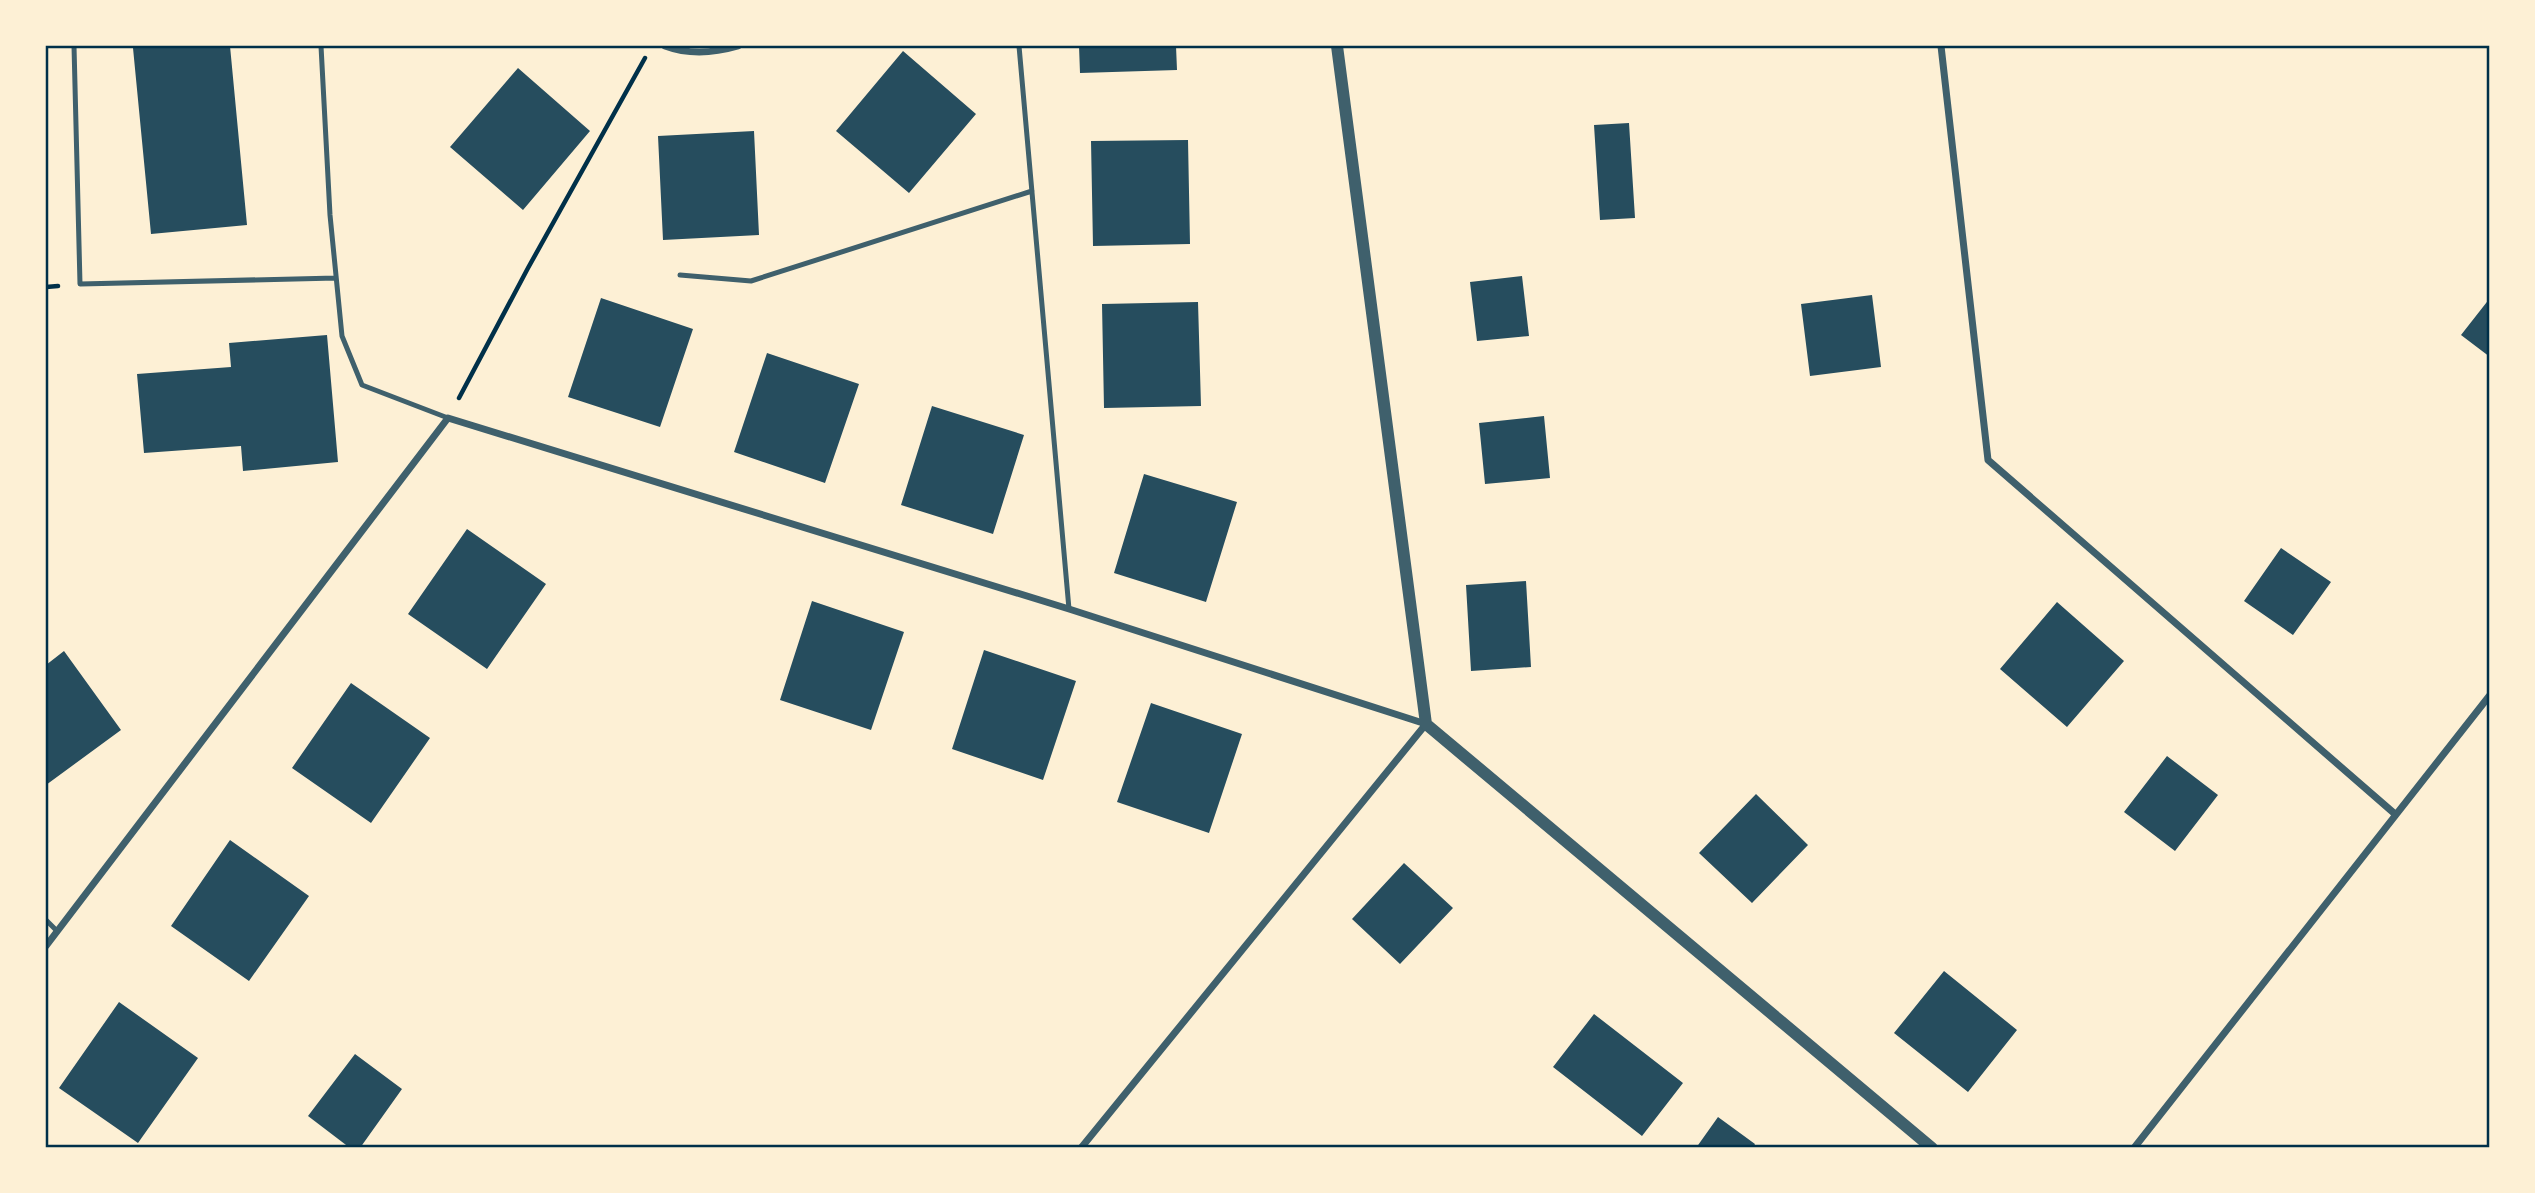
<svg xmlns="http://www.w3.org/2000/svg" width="2535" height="1193" font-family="'Work Sans',sans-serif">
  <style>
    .building { fill: #264d5e }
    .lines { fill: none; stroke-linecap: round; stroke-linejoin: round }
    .path { stroke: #003049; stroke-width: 4.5 }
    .service { stroke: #3f606c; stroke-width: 5 }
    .minor { stroke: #3f606c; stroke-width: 7 }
    .tertiary { stroke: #3f606c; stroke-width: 12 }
    .neatline { fill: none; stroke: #003049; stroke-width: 2.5 }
  </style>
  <rect width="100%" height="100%" fill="#fdf0d5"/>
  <path class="building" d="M161,46h69l17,179 -96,9 -18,-186z
    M1079,46h97l1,24 -97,3z
    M903,51l73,63 -67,79 -73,-62z
    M518,68l72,63 -67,79 -73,-63z
    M1629,123l6,95 -35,2 -6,-95z
    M754,131l5,104 -96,5 -5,-104z
    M1188,140l2,104 -97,2 -2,-105z
    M1522,276l7,60 -52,5 -7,-59z
    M1872,295l9,72 -71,9 -9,-72z
    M601,298l92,31 -33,98 -92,-30z
    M2490,298v59l-29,-22z
    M1198,302l3,104 -97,2 -2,-104z
    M327,335l11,127 -95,9 -2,-25 -97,7 -7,-79 94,-7 -2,-24z
    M767,353l92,31 -34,99 -91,-31z
    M932,406l92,29 -31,99 -92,-29z
    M1544,416l6,62 -65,6 -6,-61z
    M1144,474l93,28 -31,100 -92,-29z
    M467,529l79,55 -59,85 -79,-55z
    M2281,548l50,34 -38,53 -49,-34z
    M1526,581l5,86 -60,4 -5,-86z
    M812,601l92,31 -33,98 -91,-30z
    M2057,602l67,59 -57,66 -67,-58z
    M984,650l92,31 -33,99 -91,-31z
    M64,651l57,79 -75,55v-120z
    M351,683l79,55 -59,85 -79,-55z
    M1151,703l91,31 -33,99 -92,-31z
    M2167,756l51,39 -43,56 -51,-39z
    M1756,794l52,51 -56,58 -53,-50z
    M230,840l79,56 -60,85 -78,-55z
    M1404,863l49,45 -53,56 -48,-45z
    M1944,971l73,59 -49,62 -74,-59z
    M119,1002l79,56 -60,85 -79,-55z
    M1594,1014l89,69 -41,53 -89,-69z
    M355,1054l47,35 -42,59h-10l-42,-32z
    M1718,1117l37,27 -2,4h-57z"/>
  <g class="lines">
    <path class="path" d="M46,287l12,-1
      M459,398l69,-130 117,-210"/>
    <path class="service" d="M74,46l6,238 256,-6
      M321,46l9,169 12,121 20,49 86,33
      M1019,46l50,563
      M680,275l71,6 281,-90
      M46,920l11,11"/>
    <path class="minor" d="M665,46c24,9 49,7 73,0
      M1941,46l47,414 407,354
      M46,946l402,-528 621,191 357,115 -345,424
      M2134,1148l356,-453"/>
    <path class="tertiary" d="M1337,46l89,678 506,424"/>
  </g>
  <rect width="2535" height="1193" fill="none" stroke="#fdf0d5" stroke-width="94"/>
  <rect x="47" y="47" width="2441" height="1099" class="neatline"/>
</svg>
